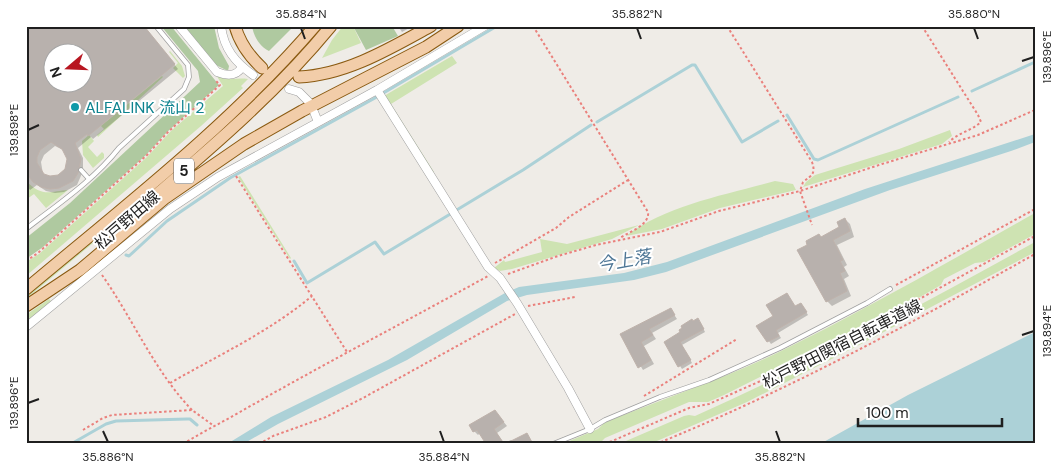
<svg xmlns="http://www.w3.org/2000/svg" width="1061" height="470" font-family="'DM Sans','Noto Sans JP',sans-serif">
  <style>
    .grass { fill: #cee3b2 }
    .forest { fill: #afc9a0 }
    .water { fill: #acd1d7 }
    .shadow { fill: #0003; fill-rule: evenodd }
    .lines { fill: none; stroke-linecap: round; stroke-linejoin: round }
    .stream { stroke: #acd1d7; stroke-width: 3 }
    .building { fill: #b8b1ad; stroke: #bfb2ab; fill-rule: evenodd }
    .service-casing { stroke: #a0a0a0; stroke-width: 5.5 }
    .minor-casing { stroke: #a0a0a0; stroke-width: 9 }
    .primary-casing { stroke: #8a5a11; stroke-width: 13 }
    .path { stroke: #ea807c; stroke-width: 2; stroke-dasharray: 2.5 2.5; stroke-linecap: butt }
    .service { stroke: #fff; stroke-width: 4 }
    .minor { stroke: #fff; stroke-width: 8 }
    .primary { stroke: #f2cda9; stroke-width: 11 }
    .ticks { fill: none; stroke: #1f1f1f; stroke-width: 2 }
    .culture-dot { fill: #0f9aa8; stroke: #fff; stroke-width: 2 }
    .labels { text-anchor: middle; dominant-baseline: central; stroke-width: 4; stroke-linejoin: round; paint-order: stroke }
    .shield { fill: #fff; stroke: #626262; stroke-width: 1 }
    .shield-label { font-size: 15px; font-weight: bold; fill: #1f1f1f }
    .culture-label { font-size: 16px; fill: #0d838f; stroke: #fff; text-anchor: start }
    .street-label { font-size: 16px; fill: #1f1f1f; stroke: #fff }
    .water-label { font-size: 18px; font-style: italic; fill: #4f7796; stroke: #fff }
    .neatline { fill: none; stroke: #1f1f1f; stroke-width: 2 }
    .ticks-label { font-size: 12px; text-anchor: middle; fill: #1f1f1f }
  </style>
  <rect width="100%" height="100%" fill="#efece7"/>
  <path class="grass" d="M343,26h10l8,17 -39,15 10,-18z
    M170,51l12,15 3,10 -2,2 -10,-10 5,-5 -9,-11z
    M452,56l5,7 -66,41 43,68 -2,1 -48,-77z
    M290,63h1c-80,86 -175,160 -265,236v-3c90,-76 182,-150 264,-233z
    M216,75c11,7 20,2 32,4l-7,7 2,2 -42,38 -175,150v-14l13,-8 108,-97 24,-26 52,-45z
    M162,76l1,1 -65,60 -1,-2 7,-6 -3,-3z
    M950,130l2,6 -10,8 -139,43 3,-5 9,-7 84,-26z
    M89,135l5,6 -6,6 9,10 5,-5 2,2v4l-11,10 -10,-13 -1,-14z
    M240,176l51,82 -1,1 -52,-82z
    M26,181c17,17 24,10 42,9l-22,18 -12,-14 -7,5 -1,-1z
    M775,181l18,3 3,6 -76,18 -58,21 -36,7c41,-31 99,-41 149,-55z
    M1035,213v21l-51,28 -9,1 -31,16 -3,6 -21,12 -196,98 -16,7h-19l-84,36 -6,6h-37l36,-15 6,-6c58,-24 117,-43 173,-70 88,-43 173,-92 258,-140z
    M639,225l-27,14 -100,30 -12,2 -6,-3 10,-8 1,2 37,-10 -2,-13 27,5z
    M1035,242v10l-168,89 -120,61 -97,42h-31l65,-28 5,-1 6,1c116,-52 229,-112 340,-174z
    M49,299l3,3 -26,20v-7z"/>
  <path class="forest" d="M161,26h10l48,59 -52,47 -21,23 -103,92 -17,12v-21l44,-35 130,-121 -2,-11z
    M184,26h30l5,22 10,18 -1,5 -12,-6z
    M252,26h42l-25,25c-10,-5 -15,-14 -17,-25z
    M353,26h39l6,10 -32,14z"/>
  <path class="water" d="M1035,134v8l-24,9 -121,39 -224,82 -32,8 -107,15 -20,6 -100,59 -129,64 -35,20h-16l44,-27 117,-57 117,-67 14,-6 105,-14 43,-11 198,-73z
    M1035,332v112h-215l88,-49z"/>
  <path class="shadow" d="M26,26h118l34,43 -85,70 -2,-2 -13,11 5,10v13l-6,14 -13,7 -9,1 -9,-2 -9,-6 -7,5 -3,-4zM52,52h30v30h-30zM55,146l10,5 3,11 -5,12 -5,3h-9l-6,-3 -2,-12 3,-7z
    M398,26h15l-11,6z
    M845,219l5,5 4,13 -17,8 10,20 -3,2 5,9 -5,3 7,17 -19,10 -5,-5 -6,-63 20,-10z
    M787,295l8,12h8l5,8 -30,18 3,5 -10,6 -13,-18 17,-10z
    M671,310l6,9 -25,14 4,6 -12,7 10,18 -11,6 -21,-35z
    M694,322h6l5,10 -23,13 10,18 -10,6 -17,-26 17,-10z
    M498,415l9,11 -10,7 7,10 7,-3 2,1 14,-7 6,10h-46l-7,-11 -2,2 -4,-4z"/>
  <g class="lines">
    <path class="stream" d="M972,91l63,-29
      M787,115l27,44 4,1 140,-63
      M597,122l95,-57h3l47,77 36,-21
      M455,211l68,-41 68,-45
      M126,255l3,1 38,-35 63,-43 145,-80 122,-72
      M294,261l13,22 68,-41 9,12 68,-41
      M71,444l35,-20 10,-3 71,-2h3l7,6"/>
  </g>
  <path class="building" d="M26,26h118l31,38 -87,72 -1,-2 -12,9 6,16 -3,14 -5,8 -14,7 -9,1 -9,-2 -8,-5 -7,-9zM52,52h30v30h-30zM51,142l11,7 5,10 -2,10 -7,6 -8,1 -6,-2 -7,-11v-6l3,-7z
    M845,218l5,13 -17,9 10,20 -3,1 5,10 -5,2 7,18 -21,11 -29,-52 10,-5 -1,-4 13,-7 2,3 18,-10 -2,-5z
    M787,293l8,13 6,-3 6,9 -31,18 3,6 -12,6 -11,-16 17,-10 -7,-11z
    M671,308l4,7 -26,14 4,6 -12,7 10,18 -13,8 -18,-34z
    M698,318l6,11 -24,13 11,18 -13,7 -14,-25 16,-10 -1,-2 3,-2 -1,-2 11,-7 1,2z
    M495,410l9,12 -10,7 10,15h-18l-9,-14 -4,2 -4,-7z
    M527,433l6,11h-28z"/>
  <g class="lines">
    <defs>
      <path id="service" d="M81,170l8,9
        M26,229c32,-25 67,-48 93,-81l65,-59 5,-12 -1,-12 -32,-39
        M553,444l37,-15 15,-9 55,-23 49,-17 71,-32 87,-45 23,-14"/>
      <path id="minor" d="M179,26l38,46c10,4 19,5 25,-5
        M221,26c3,23 14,36 32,49
        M289,89l10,3 10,10
        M377,90l111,177 12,11 17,25 51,85 22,41
        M314,112l4,10
        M26,327l144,-118 48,-32 159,-87 108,-64"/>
      <path id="primary" d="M235,26c5,18 14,30 27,42
        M299,77c47,-2 92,-29 132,-51
        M128,219c72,-62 142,-119 203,-193
        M26,289c99,-83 205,-165 289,-263
        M26,306l54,-36 84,-71 80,-55 58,-33 124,-64 32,-21"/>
    </defs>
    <use href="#service" class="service-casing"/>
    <use href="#minor" class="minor-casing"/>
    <use href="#primary" class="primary-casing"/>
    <path class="path" d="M533,26l115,186c2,13 -19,20 -28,26
      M727,26l85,136c4,12 0,13 -9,20l-3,9 12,34
      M922,26l56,89 3,7c-10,9 -23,11 -32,20
      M236,176l111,176
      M26,261l12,-8 109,-98 21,-23 52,-47 -4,-4
      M495,263l61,-35 13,-11 59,-37
      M508,274l50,-18 38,-11 64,-13 59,-21 81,-20 82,-27 96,-29 57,-25
      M102,275c31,44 53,97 90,135
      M896,285l139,-76
      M528,306l47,-9
      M170,383c47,-27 99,-51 142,-87
      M644,396l93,-57
      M83,430l20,-12 9,-3 80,-5 22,16
      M183,444c19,-12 38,-21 57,-32 82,-47 165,-90 248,-136
      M259,444l14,-8 53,-19 37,-19 152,-84
      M605,444l84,-36 20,-4 56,-25 158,-82 112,-61
      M656,444c131,-53 256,-121 379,-190"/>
    <use href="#service" class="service"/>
    <use href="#minor" class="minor"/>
    <use href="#primary" class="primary"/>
  </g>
  <path class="ticks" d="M301,28l4,11M637,28l4,11M974,28l4,11M1022,61l12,-4M28,130l11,-5M1022,335l12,-4M28,403l11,-4M103,431l5,11M440,431l4,11M776,431l4,11"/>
  <circle class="culture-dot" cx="75" cy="107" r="5"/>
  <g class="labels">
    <rect class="shield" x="174" y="158.5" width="20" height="25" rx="4"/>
    <g class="shield-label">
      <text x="184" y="171">5</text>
    </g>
    <g class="culture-label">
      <text x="85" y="107">ALFALINK 流山 2</text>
    </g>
    <g class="street-label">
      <text transform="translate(127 220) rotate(-41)">松戸野田線</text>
      <text transform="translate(842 344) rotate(-27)">松戸野田関宿自転車道線</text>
    </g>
    <g class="water-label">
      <text transform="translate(624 261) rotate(-10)">今上落</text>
    </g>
  </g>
  <rect width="1061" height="470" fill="none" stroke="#ffffff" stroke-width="55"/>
  <g transform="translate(68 68) rotate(251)"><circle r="24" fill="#ffffff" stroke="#a5a5a5"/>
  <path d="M0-4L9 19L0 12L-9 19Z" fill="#b81621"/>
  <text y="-8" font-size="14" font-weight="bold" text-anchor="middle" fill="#1f1f1f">N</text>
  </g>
  <path d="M858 418v8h144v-8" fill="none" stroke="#1f1f1f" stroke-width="2.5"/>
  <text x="866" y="418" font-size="15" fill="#1f1f1f" stroke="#ffffff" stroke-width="4" paint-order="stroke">100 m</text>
  <rect x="28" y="28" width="1006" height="414" class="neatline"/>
  <g class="ticks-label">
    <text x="301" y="18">35.884°N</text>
    <text x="637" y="18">35.882°N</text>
    <text x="974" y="18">35.880°N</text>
    <text transform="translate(1047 57) rotate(-90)" y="4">139.896°E</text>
    <text transform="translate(14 130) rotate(-90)" y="4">139.898°E</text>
    <text transform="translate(1047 331) rotate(-90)" y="4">139.894°E</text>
    <text transform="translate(14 403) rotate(-90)" y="4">139.896°E</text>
    <text x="108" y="461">35.886°N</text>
    <text x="444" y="461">35.884°N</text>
    <text x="780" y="461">35.882°N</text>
  </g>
</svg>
